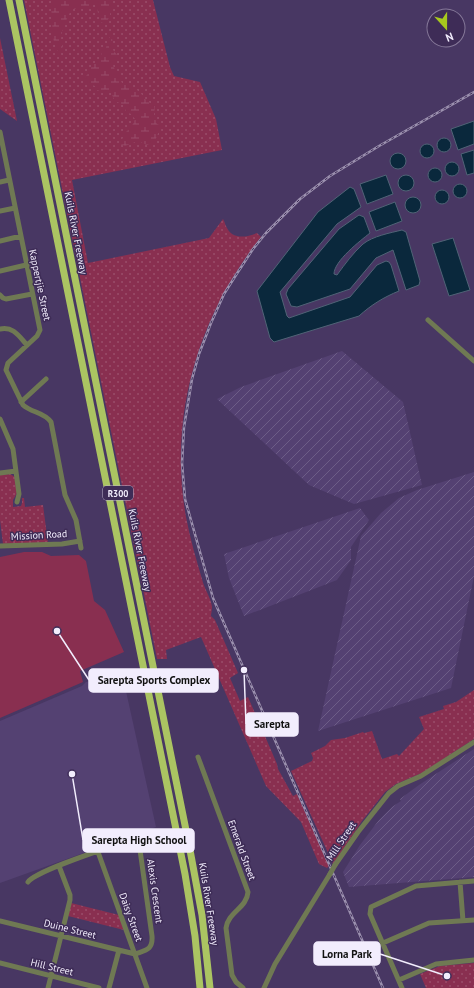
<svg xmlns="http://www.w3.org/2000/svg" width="474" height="988" font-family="'PT Sans',sans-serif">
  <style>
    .built { fill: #544172 }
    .industrial { fill: url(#industrial-furrows) }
    .grass { fill: url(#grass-dots) }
    .wetland { fill: url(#wetland-marsh) }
    .garden { fill: #892f50 }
    .water { fill: #0a283c; stroke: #506376 }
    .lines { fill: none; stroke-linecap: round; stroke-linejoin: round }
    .minor { stroke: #6f7953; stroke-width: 5 }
    .highway { stroke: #abc462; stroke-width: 7 }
    .rail-casing { stroke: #9c91af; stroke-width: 2.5 }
    .rail { stroke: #3e2c57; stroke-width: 1; stroke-dasharray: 3; stroke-linecap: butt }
    .minor-bridge { stroke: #6f7953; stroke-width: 5 }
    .labels { text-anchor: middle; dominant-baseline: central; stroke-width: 3; stroke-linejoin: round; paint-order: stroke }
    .shield { fill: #3e2c57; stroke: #bcb3cb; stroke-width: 1 }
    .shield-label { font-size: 9px; font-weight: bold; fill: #f2edfd }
    .street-label { font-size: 10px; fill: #f2edfd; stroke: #3e2c57 }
    .leader { fill: none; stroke: #f2edfd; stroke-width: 1.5 }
    .callout-dot { fill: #f2edfd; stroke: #3e2c57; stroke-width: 1.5 }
    .callout { fill: #f2edfd; stroke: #f2edfd; stroke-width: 1.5 }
    .callout-label { font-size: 11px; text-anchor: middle; font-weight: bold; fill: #111 }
  </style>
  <defs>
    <pattern id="industrial-furrows" width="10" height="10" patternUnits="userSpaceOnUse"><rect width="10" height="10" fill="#544172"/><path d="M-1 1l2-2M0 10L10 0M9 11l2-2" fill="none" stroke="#6d5d87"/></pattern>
    <pattern id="grass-dots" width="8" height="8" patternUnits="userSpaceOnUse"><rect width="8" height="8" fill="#892f50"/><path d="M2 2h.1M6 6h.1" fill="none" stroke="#9a4d6a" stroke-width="1.8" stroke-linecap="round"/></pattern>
    <pattern id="wetland-marsh" width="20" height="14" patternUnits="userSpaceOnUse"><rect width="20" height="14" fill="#892f50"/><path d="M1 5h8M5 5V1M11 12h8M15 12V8" fill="none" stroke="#9a4d6a"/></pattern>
  </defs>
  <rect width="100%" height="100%" fill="#483763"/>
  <path class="built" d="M122,673l34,154 -156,56v-162l82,-35 4,-4z"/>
  <path class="industrial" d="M342,351l61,51 19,83 -68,19 -45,-19 -92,-86 24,-12z
    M474,472v104l-23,112 -133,43 43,-195 20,-23 18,-15 18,-8z
    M360,508l9,12 -18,27v13l-14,20 -93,36 -15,-38 -5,-24z
    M474,749v128l-125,10 -6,-15 17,-27 19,-25 13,-13 9,-6 -1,-2 19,-14z"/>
  <path class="grass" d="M24,0h129l17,67 4,9 26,6 16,37 6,31 -150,30 16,83 121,-25 14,-19c2,3 2,6 4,9 6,12 20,9 30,5l4,4c-63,79 -93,180 -75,280 4,21 10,42 16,62 2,9 9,19 10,28 0,3 -1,7 -1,9l4,4 23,53 -8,5 10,23 8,-4 29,67 1,5 15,27 4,-2 32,72 -2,2 -8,-4 -18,-42 -35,-36 -65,-149 -35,13 1,9h-10z
    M0,38l17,83 -17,-12z
    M10,474l5,3 2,16 -4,7v7l8,-1 1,-3v-5h2l1,9 18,-2 5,38 -45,1 -3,-24v-45z
    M474,690v49l-52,34 -26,11 -11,8 -23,29 -29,43 -42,-93 21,-10 1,-3 -2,-5 14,-7 6,-6 14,-2 18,-6 1,1 8,-2 10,28 15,-5 2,2 25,-27 -5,-12 25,-8 -1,-3 13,-4z
    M71,903l48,12 5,15 -56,-14z
    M474,963v25h-48l-6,-14 20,-8z"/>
  <path class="wetland" d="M52,0h40l1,6 -5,4 -7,-2 -9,1c-4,6 -11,23 -11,30 1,5 2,8 1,13h-4l-3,-7 -2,-7 -2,-35z
    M95,0h17l-2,15 -4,9 -6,-2z
    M112,35l1,15 4,5 -4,11 9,17c5,2 11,4 15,7 8,6 7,12 18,15l-1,10 3,9 4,2 -6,15 -8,4 -9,-4 -13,5 -5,-2 5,-11 7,-7 3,-7 -4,-5 -5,-2 -2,-7 -9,-4 -4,-8 -15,-3 -1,-4 -9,-3 -3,-3 7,-9 2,-6c6,-3 11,-6 9,-14l5,-3 1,-5h3l-1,-5z"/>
  <path class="garden" d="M24,552h18l9,4 28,-1 7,6 8,40 11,9 19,42 -44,19 3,11 -83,36v-161z"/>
  <path class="water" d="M474,121v23l-16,6 -7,-21z
    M437 145a7 7 0 1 1 14 0a7 7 0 1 1-14 0Z
    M420 151a7 7 0 1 1 14 0a7 7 0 1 1-14 0Z
    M474,150v23l-7,2 -6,-21z
    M390 161a8 8 0 1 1 16 0a8 8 0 1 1-16 0Z
    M445 169a7 7 0 1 1 14 0a7 7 0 1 1-14 0Z
    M428 175a7 7 0 1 1 14 0a7 7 0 1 1-14 0Z
    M398 183a8 8 0 1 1 16 0a8 8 0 1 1-16 0Z
    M386,175l7,19 -26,10 -7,-20z
    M453 191a7 7 0 1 1 14 0a7 7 0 1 1-14 0Z
    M350,187l4,2 7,18 -24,17 -57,68 7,24 2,2 61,-21 27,-32 9,-4 3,1 2,3 8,26c-15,6 -28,14 -40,25l-85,26 -4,-4 -13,-47 61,-79z
    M435 197a7 7 0 1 1 14 0a7 7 0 1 1-14 0Z
    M405 205a8 8 0 1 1 16 0a8 8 0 1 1-16 0Z
    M395,202l7,19 -26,10 -7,-19z
    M359,215l5,2 6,16c-10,8 -36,28 -36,41l3,1c8,-11 16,-22 26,-31 10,-8 27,-11 39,-14l4,2 14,49 -1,4 -13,5 -13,-40 -17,8 -26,31 -53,18 -6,-1 -5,-12 2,-5 51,-60z
    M453,238l17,52 -21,6 -17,-52z"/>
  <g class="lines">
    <path class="minor" d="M0,132l40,198 -3,6 -29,27 -2,7 17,35c9,8 21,7 28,17l14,73 11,25 5,28
      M0,182l9,-2
      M0,211l15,-3
      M0,241l21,-5
      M0,271l26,-6
      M0,295l3,3 3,1 26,-5
      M428,320l46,41
      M0,329c13,-3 19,7 27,16
      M21,402l25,-23
      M0,419l13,30 6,45 -2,8
      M0,473l16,-2
      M0,546l62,-2 18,-3
      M198,757l50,135c-1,16 -20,20 -22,36l6,47 4,7 7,6
      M98,852l49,136
      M335,865l23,-33 31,-39 9,-7 23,-10 53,-34
      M460,882l3,39
      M0,921l135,33c11,-4 18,-4 17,-18l-12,-86 -4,-9 -3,-1 -6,1c-17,6 -92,30 -99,41
      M383,943l46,-20 45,-3
      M0,963l99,25
      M399,980l37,-16 38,-4
      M48,988l22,-88v-5l-11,-29
      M109,988l10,-38
      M264,988l11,-24 55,-90
      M402,988l-32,-74 1,-7 45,-21 58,-5"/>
    <path class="highway" d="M9,0l176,874 10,62 5,52
      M19,0l171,850 12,65 8,73"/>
    <defs>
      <path id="rail" d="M383,988l-170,-390 -28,-99 -3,-36 2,-36 8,-48 7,-25 12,-31 13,-29 12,-19 17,-26 13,-16 34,-34 30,-23 49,-30 95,-54"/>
    </defs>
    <use href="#rail" class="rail-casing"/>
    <use href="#rail" class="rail"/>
    <path class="minor-bridge" d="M330,874l5,-9"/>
  </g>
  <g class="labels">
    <rect class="shield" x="103" y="486" width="30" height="14" rx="3"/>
    <g class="shield-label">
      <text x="118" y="493">R300</text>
    </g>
    <g class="street-label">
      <text transform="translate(76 233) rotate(79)">Kuils River Freeway</text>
      <text transform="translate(40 285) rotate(78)">Kappertjie Street</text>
      <text transform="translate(39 535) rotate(-3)">Mission Road</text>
      <text transform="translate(140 550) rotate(79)">Kuils River Freeway</text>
      <text transform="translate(341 841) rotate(-56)">Mill Street</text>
      <text transform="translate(242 850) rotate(70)">Emerald Street</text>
      <text transform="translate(155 891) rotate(82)">Alexis Crescent</text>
      <text transform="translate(209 904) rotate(81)">Kuils River Freeway</text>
      <text transform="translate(131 917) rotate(70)">Daisy Street</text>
      <text transform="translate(70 929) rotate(14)">Duine Street</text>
      <text transform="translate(52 967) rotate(14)">Hill Street</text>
    </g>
  </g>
  <path class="leader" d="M57 631L89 680M244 670L246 724M72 774L83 840M447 976L380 954"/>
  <g class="callout-dot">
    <circle cx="57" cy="631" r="4"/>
    <circle cx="244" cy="670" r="4"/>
    <circle cx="72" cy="774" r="4"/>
    <circle cx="447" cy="976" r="4"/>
  </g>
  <g class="callout">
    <rect x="89" y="669" width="129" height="23" rx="4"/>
    <rect x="246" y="713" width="52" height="23" rx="4"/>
    <rect x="83" y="829" width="111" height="23" rx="4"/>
    <rect x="314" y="942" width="66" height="23" rx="4"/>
  </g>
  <g class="callout-label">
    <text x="154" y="684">Sarepta Sports Complex</text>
    <text x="272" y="728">Sarepta</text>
    <text x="139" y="844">Sarepta High School</text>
    <text x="347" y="958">Lorna Park</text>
  </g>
  <g transform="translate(446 28) rotate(159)"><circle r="19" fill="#3e2c57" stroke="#867999"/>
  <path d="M0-3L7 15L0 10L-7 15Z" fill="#a7c81e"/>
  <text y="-6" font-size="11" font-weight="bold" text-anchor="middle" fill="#f2edfd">N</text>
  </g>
</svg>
